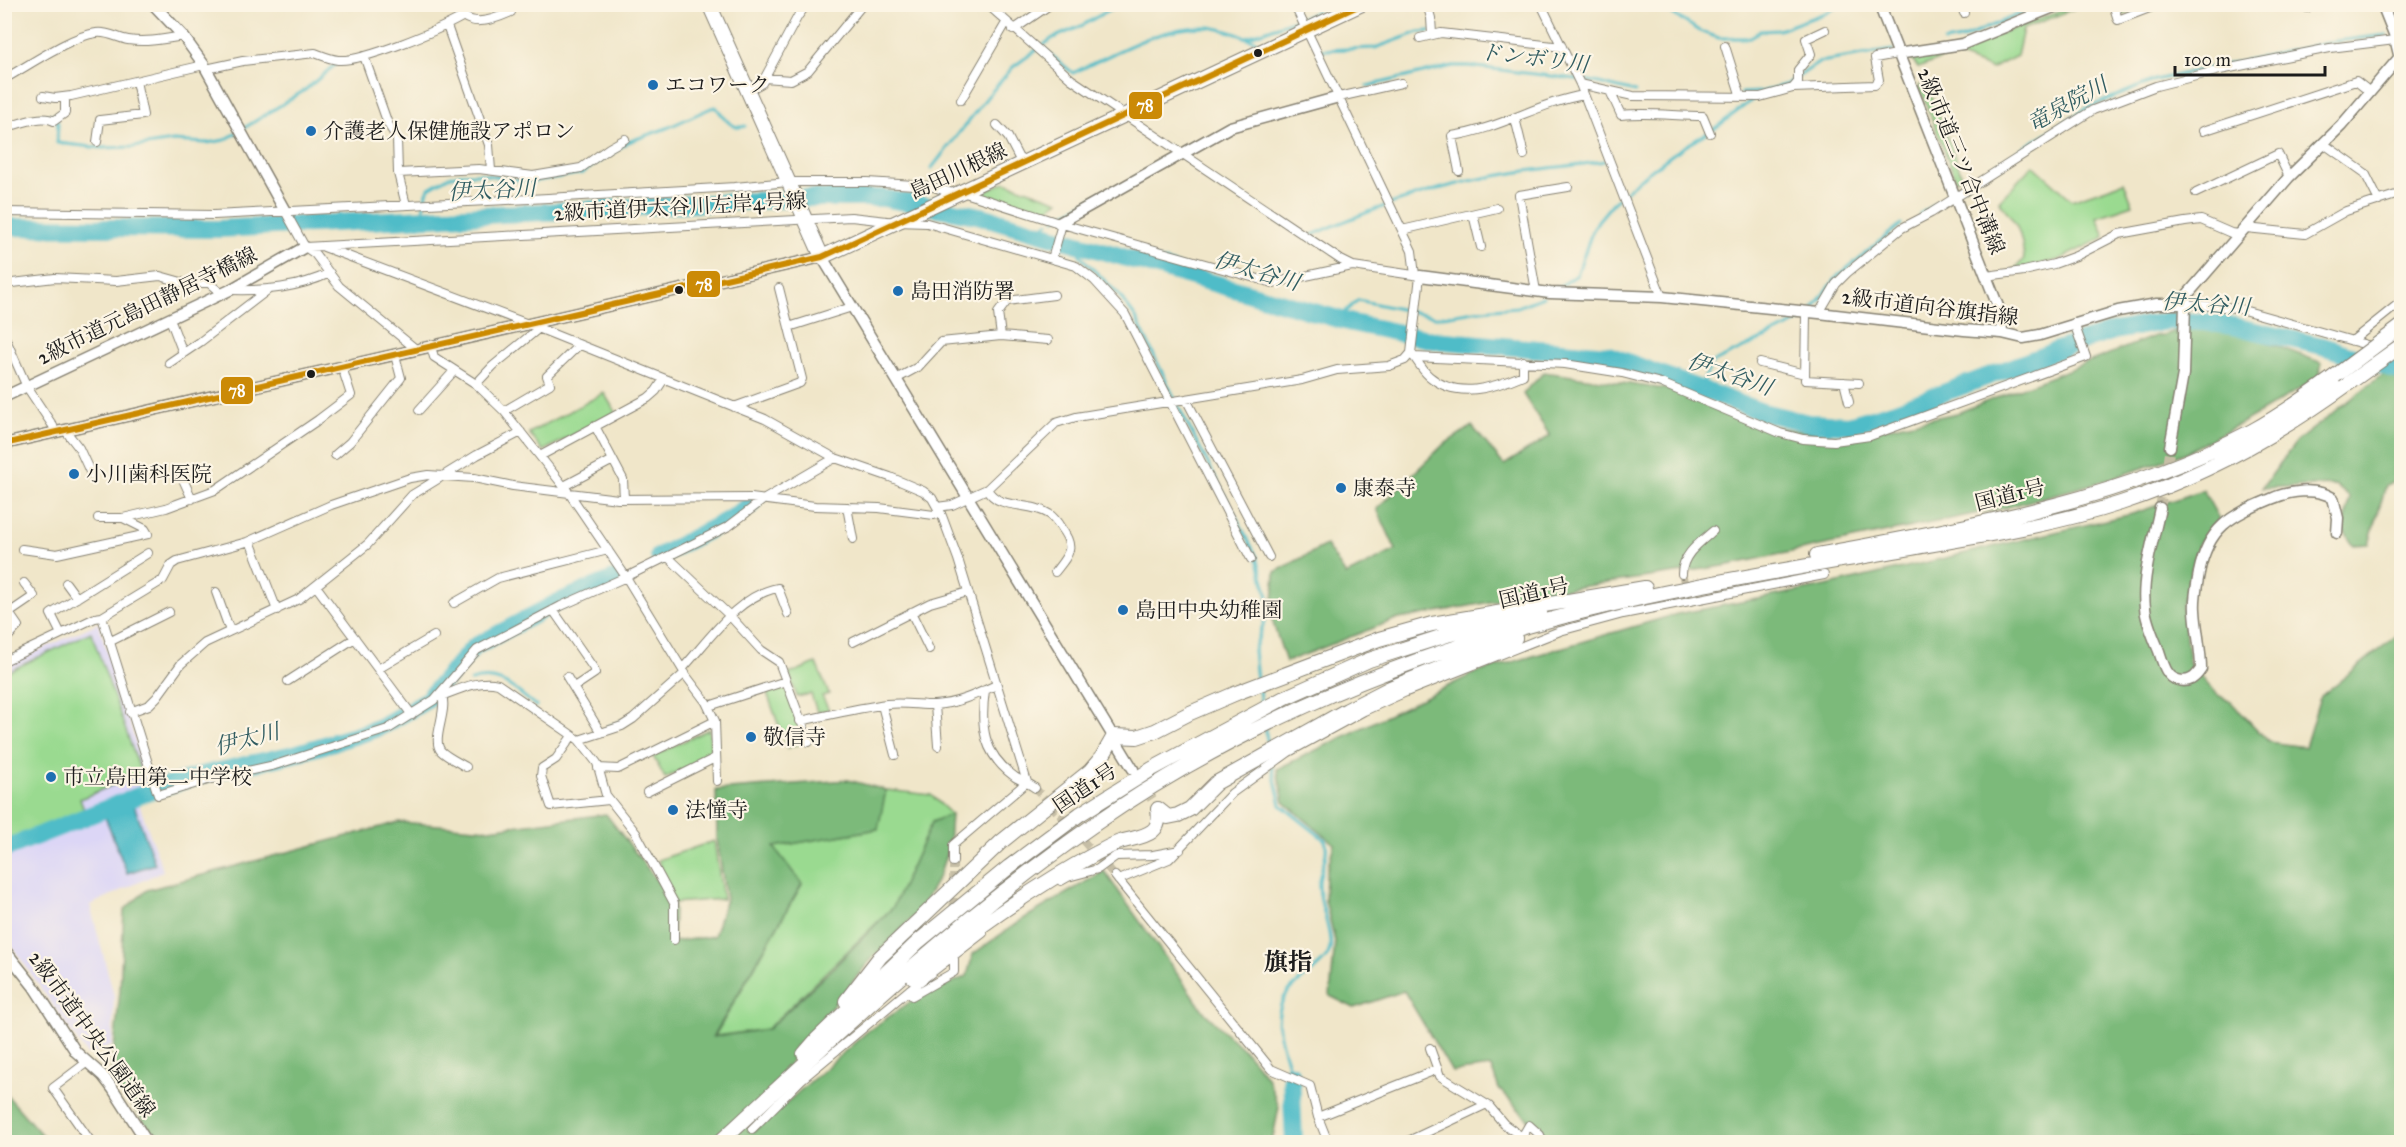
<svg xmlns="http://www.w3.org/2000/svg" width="2406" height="1147" font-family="'IM FELL Great Primer','Noto Serif JP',serif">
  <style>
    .built { fill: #dcd6f6 }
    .green { fill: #9ada90; stroke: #5b7b56; stroke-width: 1.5 }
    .forest { fill: #7bba7a; stroke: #4c6b4b; stroke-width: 1.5 }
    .water { fill: #4fbcc8; stroke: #366c72; stroke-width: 1.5 }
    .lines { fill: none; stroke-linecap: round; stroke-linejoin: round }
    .stream { stroke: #4fbcc8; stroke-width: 3 }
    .river { stroke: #4fbcc8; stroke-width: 18 }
    .minor-tunnel { stroke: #c6bea6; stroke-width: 8; stroke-dasharray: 8 4; stroke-linecap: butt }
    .tertiary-tunnel { stroke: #c6bea6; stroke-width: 10; stroke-dasharray: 10 5; stroke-linecap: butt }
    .minor-casing { stroke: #868172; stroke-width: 10 }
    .tertiary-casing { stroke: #868172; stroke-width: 13 }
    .primary-casing { stroke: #868172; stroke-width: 16 }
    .trunk-casing { stroke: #868172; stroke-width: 16 }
    .minor { stroke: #fff; stroke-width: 8 }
    .tertiary { stroke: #fff; stroke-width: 10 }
    .primary { stroke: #fff; stroke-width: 14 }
    .trunk { stroke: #fff; stroke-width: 14 }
    .trunk-bridge-casing { stroke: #868172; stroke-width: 16; stroke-linecap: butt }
    .trunk-bridge { stroke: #fff; stroke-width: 14 }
    .bus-1-casing { stroke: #fcf5e5; stroke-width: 10 }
    .bus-1 { stroke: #cb8a06; stroke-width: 6 }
    .bus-dot { fill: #1c1c1c; stroke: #fcf5e5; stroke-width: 2 }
    .poi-dot { fill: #1f6fb2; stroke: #fcf5e5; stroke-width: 2 }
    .labels { text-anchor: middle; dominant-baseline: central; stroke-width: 4.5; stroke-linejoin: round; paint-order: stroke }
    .poi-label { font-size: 21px; fill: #1c1c1c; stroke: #fcf5e5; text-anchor: start }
    .street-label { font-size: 21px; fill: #1c1c1c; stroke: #fcf5e5 }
    .water-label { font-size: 22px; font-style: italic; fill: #305c61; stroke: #fcf5e5 }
    .quarter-label { font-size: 24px; font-weight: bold; fill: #1c1c1c; stroke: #fcf5e5 }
    .line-badge { stroke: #fcf5e5; stroke-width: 2 }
    .badge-label { font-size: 16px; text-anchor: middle; font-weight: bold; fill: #fff }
  </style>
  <rect width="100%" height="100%" fill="#fcf5e5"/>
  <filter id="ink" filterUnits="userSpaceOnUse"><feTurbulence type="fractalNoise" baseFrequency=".0167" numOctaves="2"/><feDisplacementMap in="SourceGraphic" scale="12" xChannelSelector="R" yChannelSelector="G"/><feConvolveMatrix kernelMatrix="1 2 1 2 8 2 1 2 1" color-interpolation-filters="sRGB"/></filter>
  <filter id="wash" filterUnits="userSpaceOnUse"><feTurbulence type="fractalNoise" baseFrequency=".008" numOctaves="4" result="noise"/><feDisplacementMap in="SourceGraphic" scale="24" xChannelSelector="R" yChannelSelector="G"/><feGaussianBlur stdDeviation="1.35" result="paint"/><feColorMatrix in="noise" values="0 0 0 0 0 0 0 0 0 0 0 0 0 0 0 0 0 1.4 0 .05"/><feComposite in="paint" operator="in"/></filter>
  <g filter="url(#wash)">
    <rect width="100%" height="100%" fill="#f0e6c9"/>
    <path class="built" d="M98,623l51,162 -14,8 28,78 -73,34 24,91 -2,50 -25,9 -82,-119 -1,-269z"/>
    <path class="green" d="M2076,5l5,1 -58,23 -6,27 -26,13 -39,-15 -34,14 -7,-10 37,-5z
      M2116,5h32l-25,10 -4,-1z
      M1927,84l35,92 -6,4 -37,-94z
      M2033,165l39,35 52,-18 9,23 -36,12 8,20 -47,23 -45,11 11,-12c-2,-29 -8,-36 -25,-58z
      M1005,182l54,19 -14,10 -65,-18z
      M604,393l12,20 -73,38 -14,-18z
      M91,632l50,141 -61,26 4,11 -79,33v-170z
      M816,663l13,31 -7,2 7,14 -12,2 -6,-18 -14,3 -8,-23z
      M786,687l18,55 -17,6 -20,-55z
      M709,729l2,27 -46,22 -12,-22z
      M886,790l45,5 20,19 -19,8 -39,85 -126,122 -52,7 87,-152 -29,-37 104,-18z
      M714,841l9,58 -49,4 -16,-43z"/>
    <path class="forest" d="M2204,322l55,17 63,24 -4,15 -71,42 -62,33 -74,26 -103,28 -284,59 -186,27 -144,27 -108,42 -14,-42 3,-48 51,-27 20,30 50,-25 -19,-41 66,-64 29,-19 32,39 46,-29 -27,-42 21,-22 128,18 86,35 82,12 117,-24 198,-77 9,-1z
      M2383,374l18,6v99l-15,6 -17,59 -16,1 -9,-14 5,-34 -14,-12 -73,3 34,-46z
      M2203,490l16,29 -20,24 -17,62 7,57 27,32 15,8 38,40 36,5 15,-50 81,-65v510h-851l-51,-53 -8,-22 -39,5 -48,-81 -50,17 -24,-12 5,-55 -10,-41 1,-26 8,-30 -50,-42 -7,-33 198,-96 202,-59 149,-28 306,-72z
      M848,780l38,10 -8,39 -104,18 28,37 -89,153 55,-8 66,-62 59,-60 39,-85 19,-8 -2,32 -10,30 -20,35 -51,52 -69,84 -46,85 115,-101 45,-31 54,-24 6,-22 50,-35 81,-48 101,142 42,40 20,24 12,30 -7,35h-1113l-48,-65 9,-87 4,-80 23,-20 252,-68 90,7 117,-15 68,89 -1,39 41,-6 12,-37 -9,-60 -1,-49z
      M4,1093h1l43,49h-43z"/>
    <path class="water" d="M134,805l21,59 -28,9 -22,-56z"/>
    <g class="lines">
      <path class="stream" d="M1655,4l47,28 17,6h31l10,-7 19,-1 49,-18 13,-8
        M468,16l16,-12
        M2401,33h1
        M1247,37l65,-23 14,-10
        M1944,42l17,-3 82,-35
        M1040,46l33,27c41,-19 88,-48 135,-46 16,1 33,9 48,14
        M1321,50l54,-2 44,-16 11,-1
        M1367,86l86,-20h15l123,15 44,11
        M1741,93l21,-1 25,-8 33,-22 73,-12
        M35,116l18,-1 5,8 -1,20 44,5 32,-1 40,-6 34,2 18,-3 80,-50 32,-27
        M931,169l57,-73 25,-29 40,-29 26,-11 41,-23
        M1955,191l132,-83 68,-28 180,-39 52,-6
        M906,202l11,-14
        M1920,214l30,-19
        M422,218l3,-20 4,-10 19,-11 11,-3h22l49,8 52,-9 46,-31 39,-14 44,-20 5,-1c8,10 16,24 29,19
        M1055,219l47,-26
        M1038,232l2,-4 9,-6
        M1312,235c64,-28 131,-52 201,-62 30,-5 61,-7 91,-12
        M1073,243l9,15 37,37 17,23 46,96 75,143 11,40 -2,20 -12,33 3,31
        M1556,289l21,-14 15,-43 6,-11 15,-18 27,-24 33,-25 45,-28 35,-27
        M1813,308l25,-32 63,-52
        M1337,319l21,-19 79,17 44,-7 36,-3 26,-10
        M1700,388l12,-25 88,-42
        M471,681c29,-9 43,8 65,25
        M1259,690l2,14
        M610,726l14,-5
        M1265,729l4,20
        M1272,767l9,38 44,35c5,16 -6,28 -6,44 -1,19 14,48 11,64 -1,10 -10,16 -16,22 -8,7 -18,13 -25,21 -21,24 -6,57 2,83"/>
      <path class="river" d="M4,227l214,2 592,-31h73l98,18 371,107 81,17 175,15 154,57 46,11 41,2 44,-13 181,-68 40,-13 54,-10 36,1 29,4 89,20 80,26
        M659,556l67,-35 26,-17
        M4,849l157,-62 45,-13 88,-20 73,-22 17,-7 43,-25 47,-53 84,-45 58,-24
        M1291,1074l3,68"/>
    </g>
  </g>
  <g filter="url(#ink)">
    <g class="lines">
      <path class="minor-tunnel" d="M1682,574l6,22
        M1035,788l80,88
        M953,862l1,72"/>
      <path class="tertiary-tunnel" d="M2160,508l10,-61
        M1135,772l17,27"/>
      <defs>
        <path id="minor" d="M455,4c10,26 36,17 56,8
          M1294,4l118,247 3,24
          M1427,4l4,14 1,16
          M1541,4l39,80 82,213
          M1961,4l3,9
          M2113,4l5,16 42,-16
          M2306,4l1,4
          M1881,9l13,-5
          M447,26l42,119 2,25
          M1013,30l38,-26
          M1420,38l21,-5 121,14
          M1725,46l16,51
          M364,56l24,68 9,14 1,35 8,32
          M206,69l37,-8 72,-8c8,3 15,6 23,7 25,2 101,-30 124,-43
          M764,78l27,2 17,-9 55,-67
          M4,79c24,-13 67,-43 92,-46 11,-2 21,5 32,7 18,3 37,-1 55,-4
          M1580,84l53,12 127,1 33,-9 5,-6v-12l13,-16 -5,-15 19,-9
          M1793,88l82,-3 4,-5 -4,-22 22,-4
          M748,91l14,-8 36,-67 9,-12
          M1610,91l11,24c27,-3 54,1 82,1l7,17
          M43,96l12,2 16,-2 133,-31
          M1339,97l62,-14
          M961,100l45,-77
          M1515,118l9,37
          M997,125l11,12 14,27
          M4,128c15,-4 37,-14 50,-7l11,-8v-16
          M2203,131l153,-50 14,11
          M97,142l3,-22 43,-5 -7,-34
          M2324,144l41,29 14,28
          M1459,171l-7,-35c48,-7 86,-33 132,-41
          M398,173l81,-4 54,7 48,-8 28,-20 16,-9
          M962,192l100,32 211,59 79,-17
          M2196,193l82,-39 11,23
          M285,211l20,36 10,7 24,32 78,64
          M4,212l210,3 334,-17 187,-11 53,-5h79l63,4 26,8
          M1473,214l8,33
          M2246,228l59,6 41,-23 56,-18
          M1402,230l95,-22
          M305,247l546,-30 45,5 31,1 149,43 18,14 31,34 126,245
          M324,247l204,77 237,95 70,39 55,19 33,14 9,7 10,18 16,43 69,223 -74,63v17
          M1052,259l10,-35
          M1986,276l38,-5 30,-7 22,-8 43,-22 66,-12 16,-2 30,13 9,1
          M4,284l51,-6 61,3 44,-5 25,7h24l13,11
          M231,290c35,1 67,-2 99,-17
          M1536,291l-17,-96 49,-8
          M2185,304l51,4 138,39
          M1806,312l-1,68 54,3
          M1819,313l17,-29 11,-11 55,-45 29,-15 162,-103 63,-24 64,-16 110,-22 65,-8
          M170,319l13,34
          M789,327l63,-20
          M4,335l23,52 26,39
          M1001,336l-3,-23 9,-12 47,-6
          M2352,341l50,-40
          M431,347l3,10 42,27 28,27 65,82 57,84 61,100 19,25 9,19 2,60
          M1412,354c6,8 10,16 17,22 28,24 64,12 94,-1v-14
          M1414,357l151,7 57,9 39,10 119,50 23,6 31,2 36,-5 216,-79 -12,-34
          M169,363l31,-21 69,-53
          M1760,363l45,11
          M896,379l22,-12 23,-25 60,-6 47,4
          M1844,382l5,20
          M476,384l17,-18 45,-37
          M1186,399l83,158
          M734,407l66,-24 2,-4 -23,-91
          M419,410l35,-39
          M504,411l46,-27 -3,-8 32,-31
          M595,426l28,53 1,20
          M65,430l14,18 12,26
          M335,455l15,-13 51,-64 -6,-23
          M540,456l108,-58 8,-7 8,-12
          M181,475l11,24
          M564,486l49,-26
          M987,489c12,22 43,12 62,25 5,3 9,9 12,14 15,20 8,26 -6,44
          M847,507l6,32
          M937,507l15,-2 35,-16 69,-66 20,-6 226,-37 35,-10 52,-4 16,-6 6,-7 9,-77 -67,-10 -12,-6 -270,-181 -84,-75
          M98,518h25l43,-10 49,-18 103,-70 33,-25 -9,-28
          M123,518l22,11 3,5
          M250,541l27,69
          M22,549l35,5 91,-20
          M668,557l62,59 31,34 18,12 30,80
          M1682,574c0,-19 17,-31 31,-43
          M66,583l11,15
          M316,586l96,129
          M216,592l14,39
          M454,603l44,-25 110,-28
          M553,610l41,59 1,4 -21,14
          M911,612l18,37
          M102,617l56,178 53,-16 64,-14 113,-36 46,-29 43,-50 84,-44 65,-29 103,-51 34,-26 72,-42
          M61,634l-10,-20 97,-61
          M4,641l14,-15 -9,-13 25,-17 -10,-13
          M109,642l60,-30
          M853,642l77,-39 38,-11
          M4,661l91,-43 7,-1 61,-37 8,-15 6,-4 70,-19 84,-37 79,-27 18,-3 46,3 39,8 105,13 133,-1 64,8 64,2 55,7 7,-2
          M683,668c26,-28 55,-73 95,-80l10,26
          M378,669l56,-33
          M567,677l34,56
          M288,681l67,-43
          M985,690c-5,37 -2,64 30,87 6,4 14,6 20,11
          M442,696c6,15 -11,44 -1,55 6,6 17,11 25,16
          M439,697c19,-7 39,-18 59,-13l81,56 43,-14 11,-7 52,-46
          M882,705l13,50
          M935,705l3,41
          M709,706l77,-25
          M130,712l19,-7 8,-8 24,-33 24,-21 94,-44 69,-55 44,-49 65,-40 44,-23
          M800,721c29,-6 58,-13 87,-17 16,-2 31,1 47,1 23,-1 43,-11 62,-20
          M572,736l-16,23 -14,9 -1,8 10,30 58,-6
          M579,740l18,23 9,32 30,38 38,70v37
          M598,768l20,1 97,-48
          M647,792l68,-34
          M1115,876l156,193 39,17 8,31 10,25
          M1118,880l51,-21 63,-66 57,-41 75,-41 42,-19 154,-61 63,-17 201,-39
          M1061,881l7,-4 30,-8 18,-13 37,-1 27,-5
          M909,990l3,6 42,-24v-13
          M1430,1048l10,28 49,30 15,18 18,13 7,-12 11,10 3,7
          M86,1063l-33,25 38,54
          M1318,1117l120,-48
          M752,1129l49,-49 108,-90 74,-57
          M1406,1142l79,-37"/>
        <path id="tertiary" d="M153,4l30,32 21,29 81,146
          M1879,4l122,310 1,19
          M2382,4l12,30 8,33
          M1897,54l66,-10 98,-40
          M1059,223l171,-96 109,-30
          M1420,276l130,17 112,4 157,16 145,17 38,3 21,5 17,-3 78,-24 39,-7h28l2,-9 102,-118 52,-51 58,-68
          M4,397l226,-107 75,-43
          M4,444l818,-187 311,512
          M2170,447l13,-73 2,-70
          M2160,508c-6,30 -19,70 -15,100 1,14 9,30 14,43 4,12 7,26 19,29 11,3 17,-2 23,-11 0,-20 -5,-39 -6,-59 -1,-13 2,-25 4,-37 9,-46 31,-57 72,-74 18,-8 45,-12 62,-1l5,20 -1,15
          M4,949l30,38 42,65 27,24 10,13 34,53"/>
        <path id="primary" d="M709,4l113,253 540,-253"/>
        <path id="trunk" d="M1817,555c148,-28 300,-53 435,-124 29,-16 56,-35 83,-55
          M1158,809l10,8 10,-2 12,-6 26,-26 131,-73 43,-22 125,-50
          M913,977c59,-45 117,-88 182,-123 8,-4 16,-9 25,-12 20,-6 43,-5 38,-33
          M846,1001l34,-44 121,-115 89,-71 12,-14 12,-21 23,1 18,-6 35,-18 49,-21 140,-53 53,-15 213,-36
          M804,1054l13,-15 102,-98 90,-74 71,-53 72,-45 134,-72 83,-37 78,-25 93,-22
          M720,1142c119,-111 238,-223 372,-316 132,-92 287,-160 443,-202 121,-34 246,-53 370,-75 73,-13 145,-23 216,-46 83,-27 158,-69 228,-120"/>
      </defs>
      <use href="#minor" class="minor-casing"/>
      <use href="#tertiary" class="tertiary-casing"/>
      <use href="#primary" class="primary-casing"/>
      <use href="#trunk" class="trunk-casing"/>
      <use href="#minor" class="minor"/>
      <use href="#tertiary" class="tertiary"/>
      <use href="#primary" class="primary"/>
      <use href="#trunk" class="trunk"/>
      <defs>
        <path id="trunk-bridge" d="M2335,376l67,-50
          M2349,383l53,-38"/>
      </defs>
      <use href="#trunk-bridge" class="trunk-bridge-casing"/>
      <use href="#trunk-bridge" class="trunk-bridge"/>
      <defs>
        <path id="bus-1" d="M4,444l818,-187 540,-253"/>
      </defs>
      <use href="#bus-1" class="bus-1-casing"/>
      <use href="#bus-1" class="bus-1"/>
    </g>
  </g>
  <g class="bus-dot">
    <circle cx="1258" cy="53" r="5"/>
    <circle cx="679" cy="290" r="5"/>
    <circle cx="311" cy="374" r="5"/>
  </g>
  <g class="poi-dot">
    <circle cx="653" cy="85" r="6"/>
    <circle cx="311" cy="131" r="6"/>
    <circle cx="898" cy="291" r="6"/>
    <circle cx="74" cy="474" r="6"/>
    <circle cx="1341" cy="488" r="6"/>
    <circle cx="1123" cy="610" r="6"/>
    <circle cx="751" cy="737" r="6"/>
    <circle cx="51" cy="777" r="6"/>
    <circle cx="673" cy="810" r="6"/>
  </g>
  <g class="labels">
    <g class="poi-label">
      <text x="665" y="85">エコワーク</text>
      <text x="323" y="131">介護老人保健施設アポロン</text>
      <text x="910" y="291">島田消防署</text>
      <text x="86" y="474">小川歯科医院</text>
      <text x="1353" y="488">康泰寺</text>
      <text x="1135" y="610">島田中央幼稚園</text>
      <text x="763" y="737">敬信寺</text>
      <text x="63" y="777">市立島田第二中学校</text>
      <text x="685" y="810">法憧寺</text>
    </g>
    <g class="street-label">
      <text transform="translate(1961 161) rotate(68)">2級市道三ツ合中溝線</text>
      <text transform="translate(958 171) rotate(-25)">島田川根線</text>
      <text transform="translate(680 207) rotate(-3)">2級市道伊太谷川左岸4号線</text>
      <text transform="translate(147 306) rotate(-26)">2級市道元島田静居寺橋線</text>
      <text transform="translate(1930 307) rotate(7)">2級市道向谷旗指線</text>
      <text transform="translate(2010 495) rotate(-14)">国道1号</text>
      <text transform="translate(1534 593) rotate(-13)">国道1号</text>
      <text transform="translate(1085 788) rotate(-34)">国道1号</text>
      <text transform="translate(92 1034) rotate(54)">2級市道中央公園道線</text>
    </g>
    <g class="water-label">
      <text transform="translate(1534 58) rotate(7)">ドンボリ川</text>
      <text transform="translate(2067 104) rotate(-29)">竜泉院川</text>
      <text transform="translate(492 190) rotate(-3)">伊太谷川</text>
      <text transform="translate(1257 271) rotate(16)">伊太谷川</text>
      <text transform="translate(2206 304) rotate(4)">伊太谷川</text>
      <text transform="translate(1730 374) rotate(19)">伊太谷川</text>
      <text transform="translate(247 739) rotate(-15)">伊太川</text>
    </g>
    <g class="quarter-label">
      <text x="1288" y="962">旗指</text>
    </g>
  </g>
  <g class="line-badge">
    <rect x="1128" y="91" width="35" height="29" rx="6" fill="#cb8a06"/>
    <rect x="686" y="270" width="35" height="28" rx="6" fill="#cb8a06"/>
    <rect x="220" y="376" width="34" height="29" rx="6" fill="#cb8a06"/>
  </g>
  <g class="badge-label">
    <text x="1145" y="111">78</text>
    <text x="704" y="290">78</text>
    <text x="237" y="396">78</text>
  </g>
  <rect width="2406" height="1147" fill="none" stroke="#fcf5e5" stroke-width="24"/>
  <path d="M2175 66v9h150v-9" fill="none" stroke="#1c1c1c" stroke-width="3"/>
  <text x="2184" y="66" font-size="18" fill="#1c1c1c" stroke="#fcf5e5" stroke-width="4.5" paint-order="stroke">100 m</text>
</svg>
